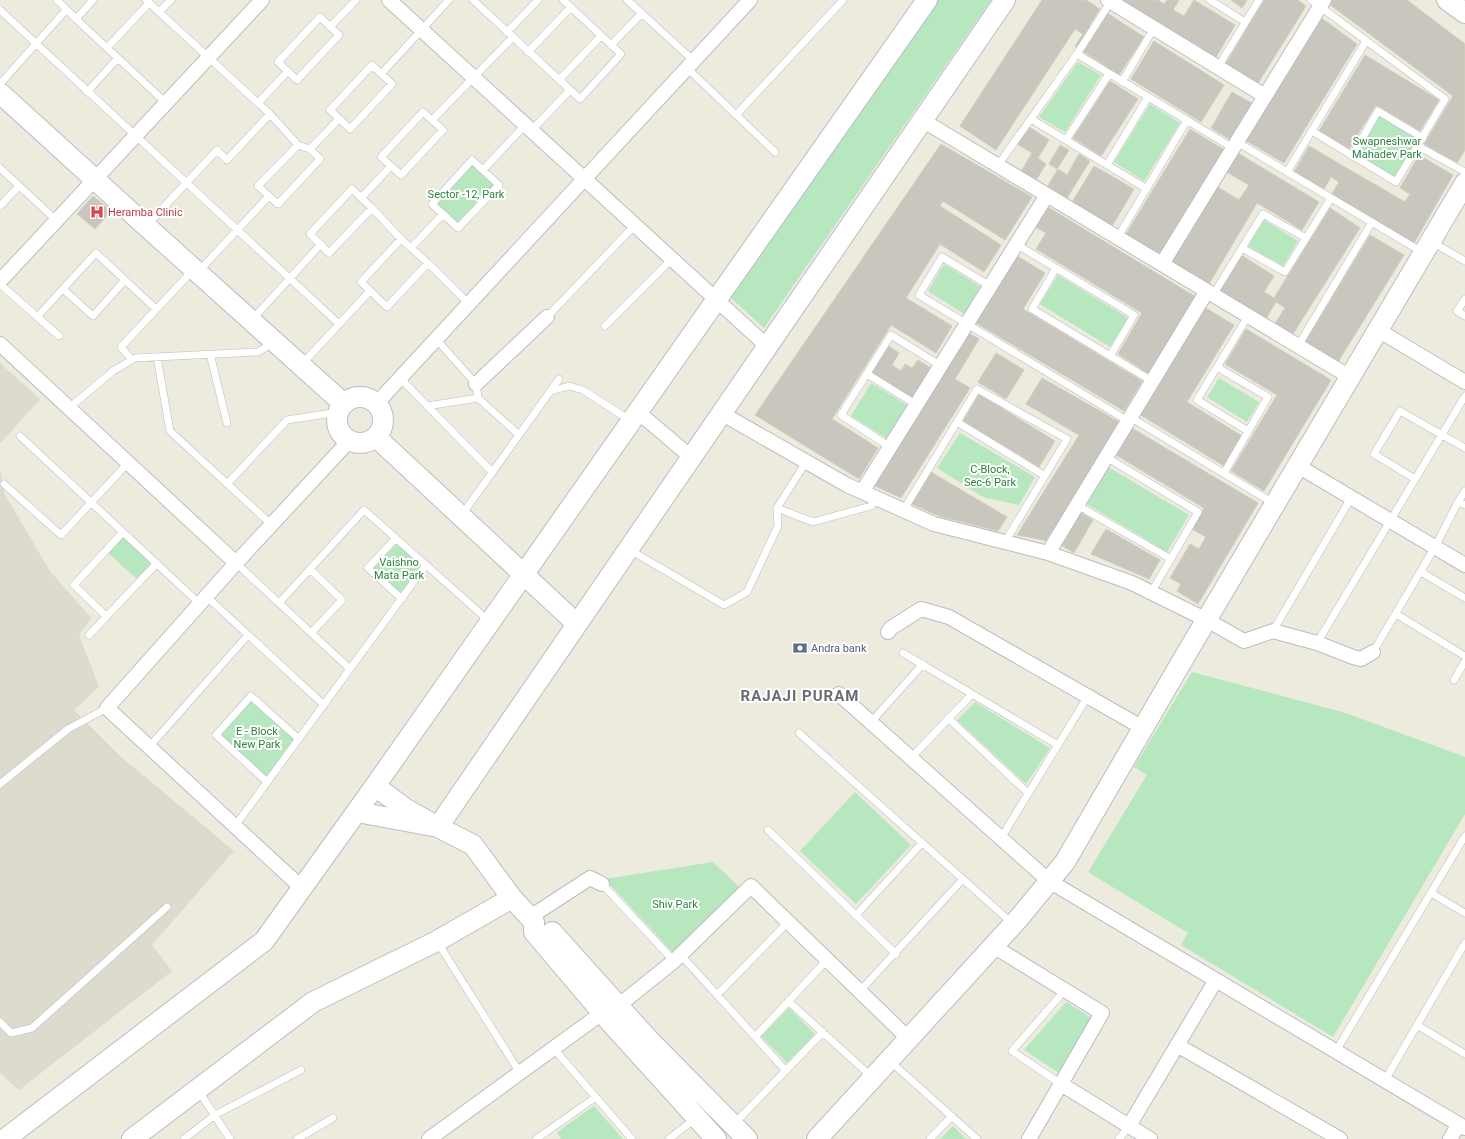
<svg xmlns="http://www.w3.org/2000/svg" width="1465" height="1139" font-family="Roboto,sans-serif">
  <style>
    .education { fill: #dcdbcd }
    .green { fill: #b7e7bf }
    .building { fill: #c9c7bd; stroke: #d1cebc }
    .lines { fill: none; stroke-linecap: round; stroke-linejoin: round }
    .lane-casing { stroke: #bbbdc4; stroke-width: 8 }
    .street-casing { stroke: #bbbdc4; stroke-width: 16 }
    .secondary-casing { stroke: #bbbdc6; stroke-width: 22 }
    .lane { stroke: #fff; stroke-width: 7 }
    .street { stroke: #fff; stroke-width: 14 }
    .secondary { stroke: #fff; stroke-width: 20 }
    .labels { text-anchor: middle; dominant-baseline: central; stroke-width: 4; stroke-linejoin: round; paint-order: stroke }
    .park-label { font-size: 11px; fill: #2d833f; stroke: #fff }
    .health-label { font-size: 11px; fill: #be3a42; stroke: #fff; text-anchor: start }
    .service-label { font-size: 11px; fill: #4e5e75; stroke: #fff; text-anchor: start }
    .district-label { font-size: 15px; font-weight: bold; letter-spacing: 1px; fill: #686c73; stroke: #fff }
  </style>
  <rect width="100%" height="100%" fill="#ecebde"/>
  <path class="education" d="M0,363l40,36 -40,45z
    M0,467l4,26 46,78 41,47 -12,17 20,52 -25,23 46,46 114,95 -82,94 20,26 -153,119 -19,-17z"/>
  <path class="green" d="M938,0h53l-227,328 -34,-31z
    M1078,62l23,13 -36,57 -26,-15z
    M1150,104l30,19 -36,58 -30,-19z
    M1379,114l42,24 -25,42 -42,-25z
    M472,162l25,23 -39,42 -24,-23z
    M1264,220l34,21 -15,25 -35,-20z
    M944,264l37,23 -17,27 -36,-23z
    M1058,275l70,43 -18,29 -70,-43z
    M1219,378l40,24 -12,20 -40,-25z
    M871,383l36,22 -21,33 -35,-22z
    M960,433l75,44 -16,28 -36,-8 -46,-29z
    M1108,467l81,48 -22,37 -80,-48z
    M123,534l31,29 -16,17 -31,-28z
    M396,540l28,26 -23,30 -30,-28z
    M1192,672l154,41 119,44v57l-132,223 -152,-92 7,-12 -100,-61 59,-97 -13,-8z
    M251,698l46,41 -30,40 -49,-44z
    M975,702l75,46 -24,36 -69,-64z
    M855,792l56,53 -55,59 -56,-53z
    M713,862l28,27 -68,64 -68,-74z
    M1066,1002l26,16 -33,55 -35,-23z
    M789,1008l26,26 -28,29 -26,-27z
    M594,1106l29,33h-62l-4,-7z
    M953,1126l13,13h-26z"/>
  <path class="building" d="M1042,0h44l14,9 -11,17 7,4 11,-17 37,24 -25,38 -44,-29 8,-12 -8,-5 -79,121 -36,-24z
    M1122,0h36l6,4 3,-4h12l-6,10 11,6 10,-16 41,25 -19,32z
    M1231,0h16l-5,8z
    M1264,0h34l8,6 -49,79 -32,-20z
    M1331,0h76l58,44v106l-8,13 -33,-19 29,-48 -124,-92z
    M1320,17l37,27 -73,119 -39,-23z
    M1154,41l70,44 -23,37 -70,-43z
    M1365,55l74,45 -19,31 -44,-26 -27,44 -30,-18z
    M1110,81l28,18 -37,57 -28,-18z
    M1232,92l21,12 -22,36 -20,-12z
    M1028,126l21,14 -11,18 8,6 -11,18 -15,-9 12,-20 -15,-9z
    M1190,129l36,22 -64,105 -36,-22z
    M941,144l91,53 -27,43 -62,-39 -3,5 61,39 -17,27 -44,-28 -34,54 46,28 -16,27 -45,-28 -59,94 46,29 -19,31 -104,-64z
    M1060,145l9,5 -12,19 -8,-5z
    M1309,146l96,56 5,-8 -10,-6 19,-33 34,20 -39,68 -83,-48 8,-13 -8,-5 -7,12 -30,-17z
    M1236,152l83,50 -17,28 -45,-27 -48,81 -37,-22 44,-76 23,14 10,-15 -24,-14z
    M1079,154l11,7 -25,40 -19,-12 12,-20 9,6z
    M1094,166l40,23 -23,39 -40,-24z
    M93,196l18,15 -16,18 -18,-15z
    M1046,206l150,91 -47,77 -31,-20 24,-41 -106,-64 10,-16 -12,-7z
    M1330,208l30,20 -69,109 -17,-12 11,-17 -9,-6 -11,18 -46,-29 22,-36 33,21 -10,16 10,6z
    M1370,235l34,20 -66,107 -33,-20z
    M1017,256l28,17 -22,36 119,72 -18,30 -148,-88z
    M1204,307l30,18 -47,77 55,34 -18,30 -85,-52z
    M1246,329l85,51 -67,111 -33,-20 46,-76 -52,-31z
    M965,331l14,8 -24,40 15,9 -69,110 -28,-13z
    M889,346l10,7 -7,12 9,6 4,-7 7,4 6,-8 13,8 -20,31 -40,-26z
    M996,353l28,17 -18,29 -28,-17z
    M1042,378l79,45 -72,118 -32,-6 62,-100 -53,-31z
    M979,394l76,47 -16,26 -76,-46z
    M1130,427l128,76 -60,101 -21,-13 4,-7 -11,-6 20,-34 9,5 7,-12 -14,-8 12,-21 -90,-54z
    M931,472l76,45 -9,14 -59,-15 -27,-12z
    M1078,511l15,9 -19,33 -15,-9z
    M1106,529l54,31 -11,19 -58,-25z"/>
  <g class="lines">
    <defs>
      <path id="lane" d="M57,0l19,19 90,84
        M146,0l124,114 -43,46 -10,-10 -70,75
        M473,0l107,99 41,-45 -58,-54
        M627,0l67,61
        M1210,0l35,22
        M1311,0l134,99 -49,83 -84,-51
        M0,10l339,314
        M159,12l12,-12
        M320,17l19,18 -42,45 -19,-18z
        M76,19l17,-19
        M330,27l26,-27
        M507,32l31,-32
        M611,45l31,-32
        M107,48l42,-45
        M528,52l43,-45
        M1077,54l156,94
        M372,65l20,19 -42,45 -20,-19z
        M1218,67l41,-67
        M687,68l88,84
        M381,74l68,-74
        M559,80l42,-44
        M1122,82l32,-54
        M0,84l66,-74
        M87,92l31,-34
        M258,103l30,-32
        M423,112l20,18 -42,45 -20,-18z
        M270,114l28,31
        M736,115l107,-115
        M1031,119l116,70
        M432,120l81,-83
        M531,131l39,-41
        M1066,140l43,-66
        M1237,142l185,110
        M298,145l12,4 10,10 -42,45 -20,-18z
        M1418,146l47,26
        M310,149l29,-30
        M1352,156l26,-45 45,27
        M472,160l27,25 -41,43 -26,-24z
        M998,165l79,-111 34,-53
        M1107,165l41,-68
        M0,168l56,52
        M483,170l42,-45
        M1287,172l79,-131
        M352,189l20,19 -43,45 -19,-19z
        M361,198l30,-32
        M0,206l19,-20
        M372,208l29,31
        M1118,237l69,-117
        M401,239l27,24 -41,44 -26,-25z
        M1432,242l33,19
        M1016,244l118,71 -24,41
        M411,248l32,-34
        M1242,248l43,24 46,-74
        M428,263l41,41
        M1056,268l-24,41 120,72
        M198,272l71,-76
        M0,284l59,52
        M990,286l-48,-29 -23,38 209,126
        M63,289l30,27 32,-36
        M1213,295l50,-81 43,24
        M1465,299l-8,12 8,5
        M1248,316l-51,84 51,31
        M37,317l59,-64 60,56
        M547,317l88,-92
        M252,320l69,-76
        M605,326l67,-67
        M436,339l40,45 2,14 41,37
        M1298,346l74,-124
        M210,354l17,69
        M157,357l13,74 102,94
        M132,360l-11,-13 73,-78
        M302,364l68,-73
        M1217,367l51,30 -44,76
        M867,374l50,31
        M400,378l92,94
        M551,391l18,-5 14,4 48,31
        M427,406l51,-8
        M69,408l44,-37 22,-13 123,-6 16,-10
        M1130,417l143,86
        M957,422l88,54
        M20,436l180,168
        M890,447l-49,-32 50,-80 50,31
        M1106,457l92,55 -47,81
        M806,462l-29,46 36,14 58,-16 6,-7
        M1415,479l-41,-25 26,-43 65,37
        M4,484l57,51 67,-72
        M227,484l60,-64 52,-8
        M1465,491l-7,11 7,3
        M1077,505l94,54
        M903,511l74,-122 90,50 -62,103
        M461,516l98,-137
        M396,538l-28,30 34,31
        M630,550l94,55 23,-13 31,-66 -1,-18
        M236,563l114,106
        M310,569l32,31 -31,33
        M1421,572l44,26
        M207,597l117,108
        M279,603l85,-93 125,111
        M1396,614l69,42
        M106,616l-32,-31 49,-53
        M1273,631l78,-133
        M89,635l68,-72
        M1317,643l148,-247
        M1373,652l62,-105 23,-45
        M903,653l155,92
        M1454,680l11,-19
        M948,718l80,75
        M871,722l52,-58
        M799,733l213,190
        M149,747l99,-112
        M911,758l61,-64
        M267,782l-51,-47 35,-39 48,43
        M0,784l68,-55 39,-21
        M235,826l191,-261
        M768,830l128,124
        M1001,838l87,-142
        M602,884l72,77
        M1431,893l34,20
        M856,915l66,-72
        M438,943l82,130
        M680,954l106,117
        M860,991l103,-112
        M717,995l71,-73
        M788,1001l84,76
        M0,1022l11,11 21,-5 135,-121
        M1417,1025l48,29
        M755,1037l72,-77
        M554,1049l78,90
        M1336,1051l129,-215
        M890,1061l87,78
        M1385,1080l80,-137
        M1061,1084l-49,-33 53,-61
        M198,1090l32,49
        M734,1124l89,-92
        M184,1139l31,-24 86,-45
        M297,1139l36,-21
        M536,1139l60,-42
        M669,1139l27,-21
        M930,1139l22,-23
        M1119,1139l10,-13"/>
      <path id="street" d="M389,0l378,346
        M1108,0l157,96
        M922,120l428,257
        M1162,264l162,-264
        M0,281l262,-281
        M1378,330l87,52
        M0,344l236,219
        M476,384l71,-67
        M376,404l374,-404
        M638,412l53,45
        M721,413l126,72 87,39 114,29 84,30 75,37 37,21 29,-10 44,12 36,14 8,2 12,-7
        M1298,466l167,99
        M862,492l185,-297
        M1048,553l159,-262
        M888,632l3,-4 30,-19 28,8 194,111
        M839,694l210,187 416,247
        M302,888l-195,-180 129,-145 113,-122
        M530,917l60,-39 12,6
        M993,946l109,67 -73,126
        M1177,1045l163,94
        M1061,1084l89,55
        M1129,1126l87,-146
        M429,1139l173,-126 16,-7 56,-45 77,-75 157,152
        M1450,1139l9,-15"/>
      <path id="secondary" d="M1447,0l18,13
        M0,93l146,133 198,178
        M337 420a23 23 0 1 1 46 0a23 23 0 1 1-46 0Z
        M376,437l201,187
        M375,786l31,23 32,18 567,-827
        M357,812l81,15 35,18 39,53 22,24v10l77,91 105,116
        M552,932l97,108 98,99
        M5,1139l259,-198 111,-155 552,-786
        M132,1139l181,-137 124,-61 75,-43
        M817,1139l202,-221 46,-56 120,-206 280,-473"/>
    </defs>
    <use href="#lane" class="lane-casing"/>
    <use href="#street" class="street-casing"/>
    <use href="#secondary" class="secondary-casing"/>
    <use href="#lane" class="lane"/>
    <use href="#street" class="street"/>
    <use href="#secondary" class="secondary"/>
  </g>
  <defs>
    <symbol id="hospital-bare" viewBox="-9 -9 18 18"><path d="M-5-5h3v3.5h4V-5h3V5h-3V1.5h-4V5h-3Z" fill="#e0444e" stroke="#fff" stroke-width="2.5" paint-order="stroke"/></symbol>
    <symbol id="bank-bare" viewBox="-9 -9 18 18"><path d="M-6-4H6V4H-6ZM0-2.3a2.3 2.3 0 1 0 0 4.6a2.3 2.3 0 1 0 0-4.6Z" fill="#5c6f8a" stroke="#fff" stroke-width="2.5" paint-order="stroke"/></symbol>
  </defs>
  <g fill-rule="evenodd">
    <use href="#hospital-bare" x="87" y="202" width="20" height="20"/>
    <use href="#bank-bare" x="790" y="638" width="20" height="20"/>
  </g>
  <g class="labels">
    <g class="park-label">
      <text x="1387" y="141">Swapneshwar<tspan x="1387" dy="13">Mahadev Park</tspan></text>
      <text x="466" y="194">Sector -12, Park</text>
      <text x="990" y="469">C-Block,<tspan x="990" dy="13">Sec-6 Park</tspan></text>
      <text x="399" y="562">Vaishno<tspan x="399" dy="13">Mata Park</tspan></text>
      <text x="257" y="731">E - Block<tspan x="257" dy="13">New Park</tspan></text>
      <text x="675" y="904">Shiv Park</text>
    </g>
    <g class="health-label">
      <text x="108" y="212">Heramba Clinic</text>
    </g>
    <g class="service-label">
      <text x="811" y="648">Andra bank</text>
    </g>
    <g class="district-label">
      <text x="800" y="696">RAJAJI PURAM</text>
    </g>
  </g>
</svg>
